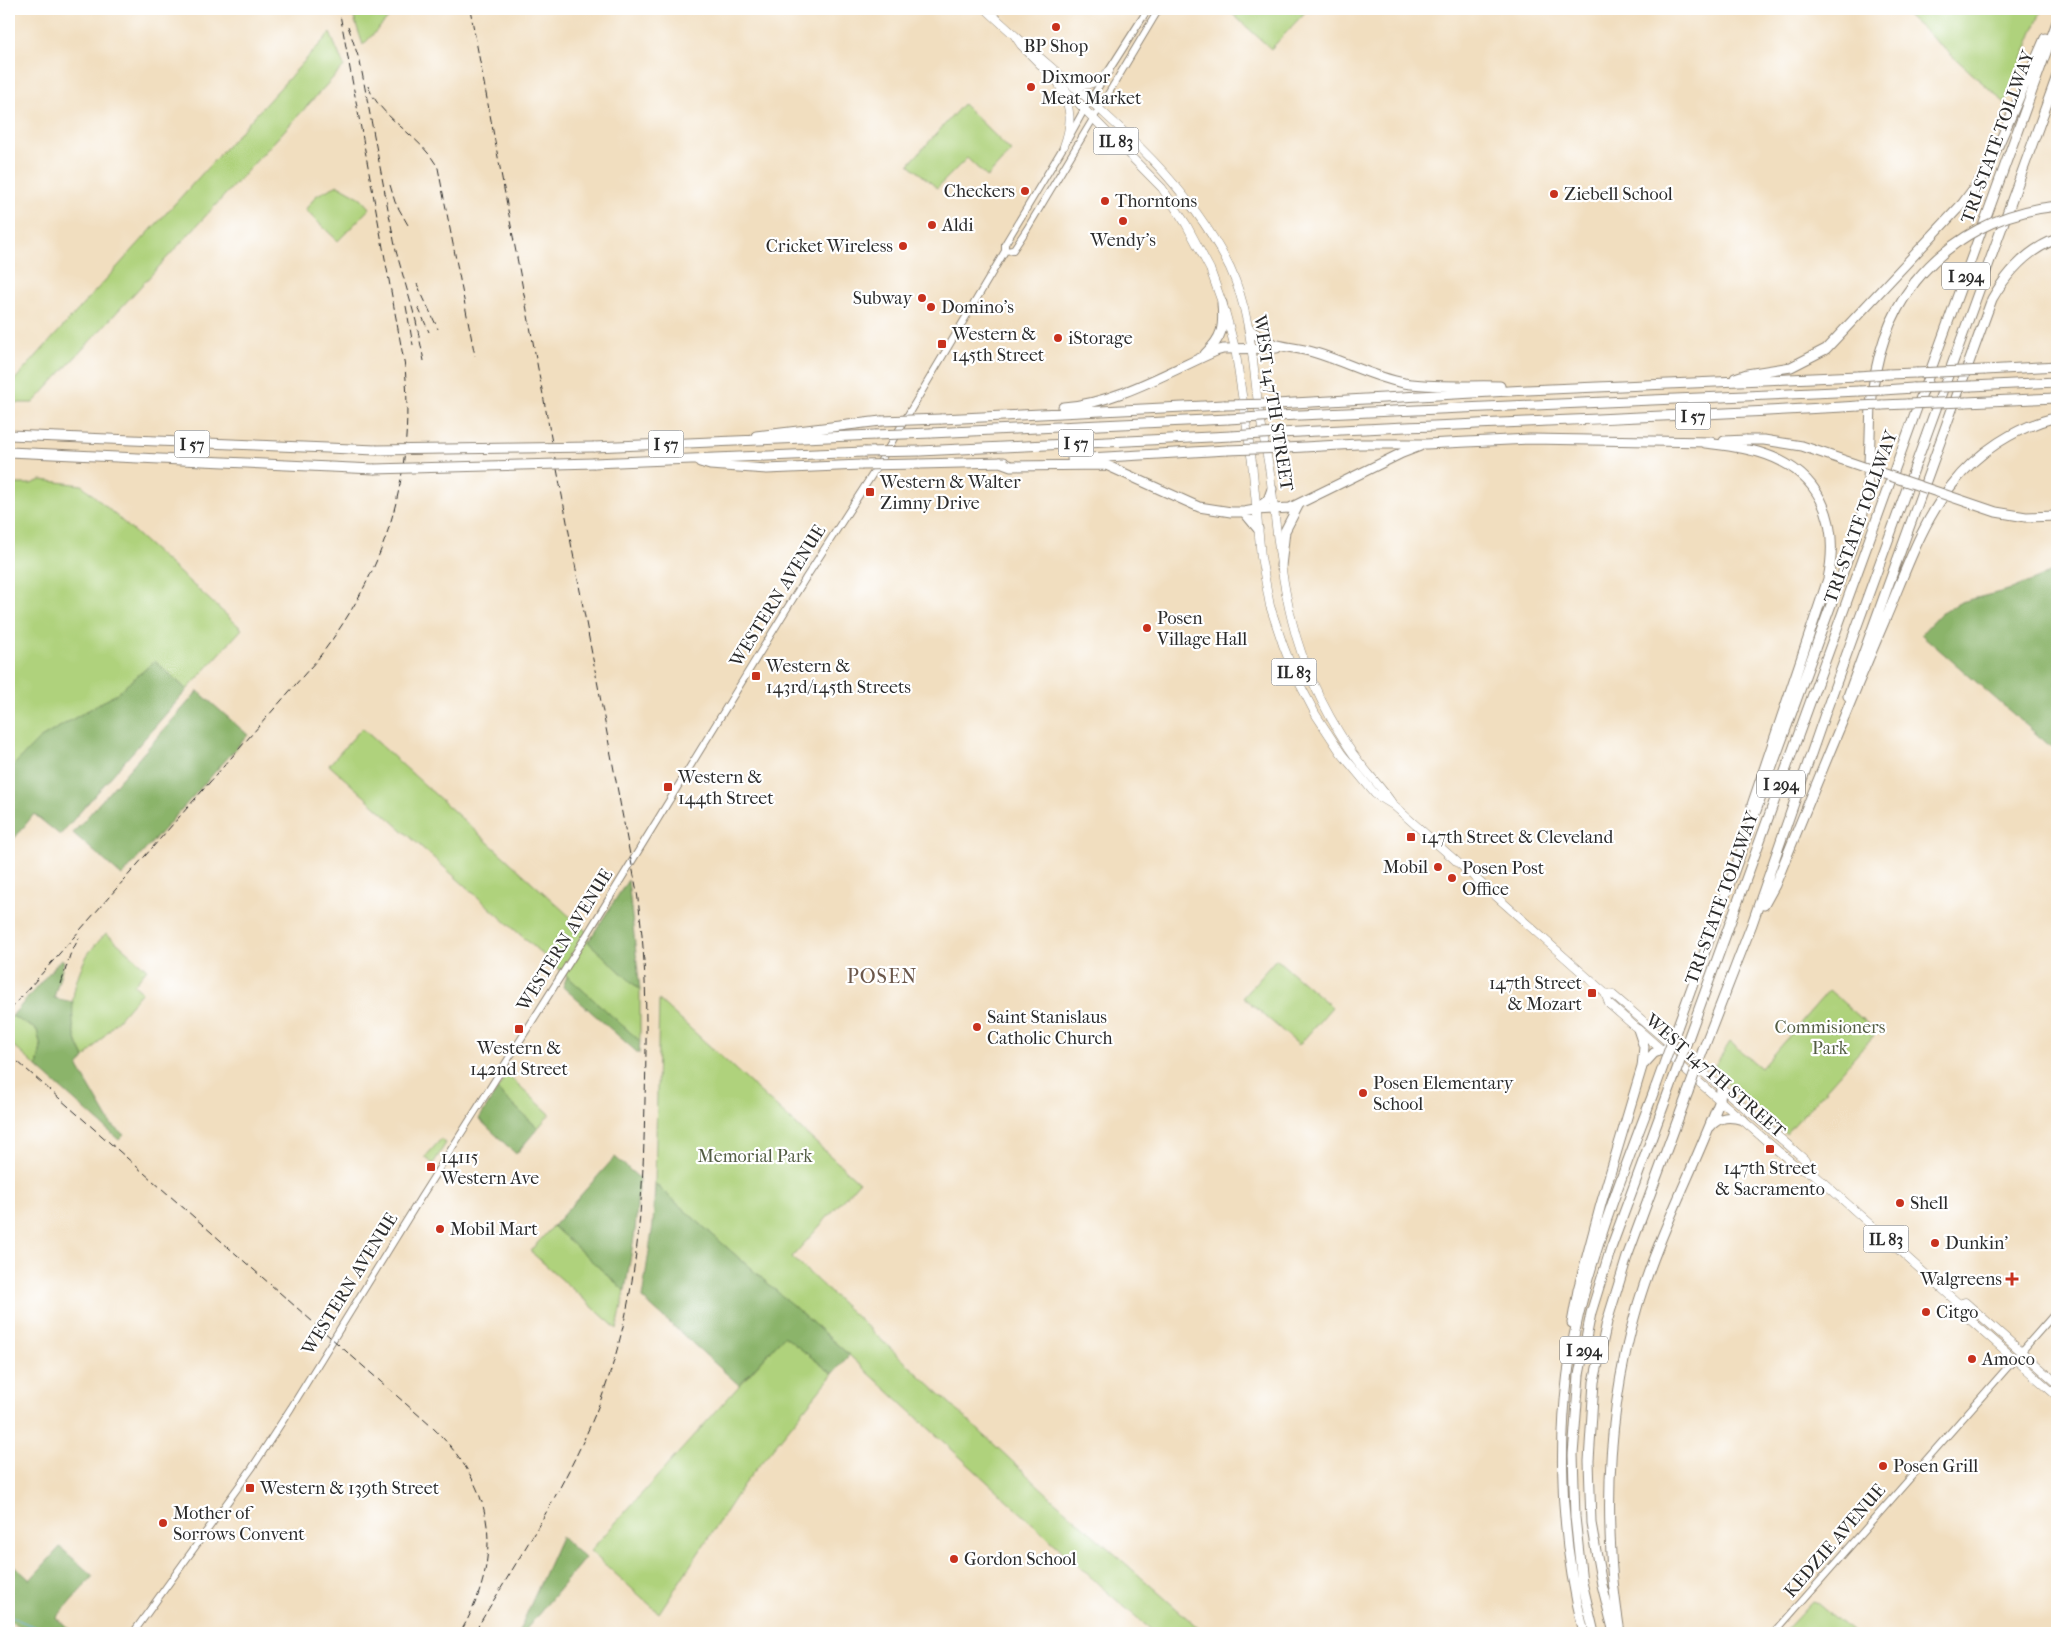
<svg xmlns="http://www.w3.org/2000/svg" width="2066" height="1642" font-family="'IM FELL French Canon',serif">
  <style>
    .green { fill: #afd27b; stroke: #6d7e53 }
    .forest { fill: #8bb46b; stroke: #5b704b }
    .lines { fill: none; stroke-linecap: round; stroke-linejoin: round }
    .stream { stroke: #76b2e8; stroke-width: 1 }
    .secondary-casing { stroke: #8e8475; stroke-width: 8 }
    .primary-casing { stroke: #8e8475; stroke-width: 9 }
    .highway-casing { stroke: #8e8475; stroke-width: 11 }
    .secondary { stroke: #fff; stroke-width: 6 }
    .primary { stroke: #fff; stroke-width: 8 }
    .highway { stroke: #fff; stroke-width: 9 }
    .rail { stroke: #2b2b2b; stroke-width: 1; stroke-dasharray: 8 4; stroke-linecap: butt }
    .highway-bridge-casing { stroke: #8e8475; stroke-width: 11; stroke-linecap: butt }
    .highway-bridge { stroke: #fff; stroke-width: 9 }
    .poi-dot { fill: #c8321e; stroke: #fff; stroke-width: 2 }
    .labels { text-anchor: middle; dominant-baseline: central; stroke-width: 4.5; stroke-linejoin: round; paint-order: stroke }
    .shield { fill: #fff; stroke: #6b6b6b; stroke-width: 1 }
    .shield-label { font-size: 16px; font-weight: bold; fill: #2b2b2b }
    .poi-label { font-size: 18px; fill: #2b2b2b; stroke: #fff; text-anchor: start }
    .street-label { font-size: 18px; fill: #2b2b2b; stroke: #fff }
    .park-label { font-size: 18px; fill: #535d43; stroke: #fff }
    .quarter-label { font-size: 20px; letter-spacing: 1px; fill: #6c584b; stroke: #fff }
  </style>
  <rect width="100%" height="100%" fill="#fff"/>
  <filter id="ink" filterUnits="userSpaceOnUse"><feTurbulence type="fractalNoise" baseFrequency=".02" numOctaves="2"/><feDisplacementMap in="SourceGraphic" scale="10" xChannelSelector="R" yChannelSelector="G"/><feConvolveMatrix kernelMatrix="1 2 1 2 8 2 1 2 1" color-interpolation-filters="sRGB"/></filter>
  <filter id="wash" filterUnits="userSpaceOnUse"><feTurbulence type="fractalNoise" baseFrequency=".0096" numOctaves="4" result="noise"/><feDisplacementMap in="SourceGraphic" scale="20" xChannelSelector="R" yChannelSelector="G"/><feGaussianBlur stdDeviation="1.12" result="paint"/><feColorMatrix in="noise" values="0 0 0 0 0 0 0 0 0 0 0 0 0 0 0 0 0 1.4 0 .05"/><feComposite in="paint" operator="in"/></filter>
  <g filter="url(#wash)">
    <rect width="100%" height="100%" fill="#f1debf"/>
    <path class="green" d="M351,9h46l-34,36z
      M1227,9h81l-37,40z
      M1900,9h142l-37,94z
      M330,33l14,33 -311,337h-24v-17z
      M963,104l48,47 -24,26 -20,-19 -30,30 -28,-24z
      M338,185l23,13 9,10 -32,33 -33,-31 12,-15z
      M41,480l41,5 160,144 -55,61 -32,-29 -39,33 -77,45 -30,39v-294h22z
      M362,728l226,205v9l52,48v51l-311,-276z
      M106,933l41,36 -13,16 8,7 -57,66c-20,-31 -15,-73 3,-104 5,-7 12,-14 18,-21z
      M1276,959l56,48 -33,38 -56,-48z
      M1829,990l48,42 -91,102 -74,-64 18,-28 31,26z
      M659,1000l200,182 -67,75 262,243 150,133h-49l-48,-41 -258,-237 -194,-171z
      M12,1016l25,14 4,17 -4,20 -28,-25v-22z
      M507,1074l43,40 -12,14 -41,-38z
      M441,1139l5,4 -13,21 -8,-7z
      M553,1226l72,65 -8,38 -87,-78z
      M784,1336l49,38 -90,111 -84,128 -69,-62z
      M1812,1602l6,2 34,29h-69z"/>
    <path class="forest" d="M2057,570v182l-136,-118 19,-20 21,-12 51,-13z
      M155,661l32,29 -127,145 -26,-21 -20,25 -5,-4v-65l30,-31 77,-45z
      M198,691l50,44 -126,141 -49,-43z
      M628,880l12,110 -52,-48z
      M61,959l3,2 -10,37 19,4c-1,21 0,38 12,56l-7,9 33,57 13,11 -5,5 -82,-73 4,-20 -4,-17 -25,-14z
      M567,976l73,65 -1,13 -76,-67z
      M497,1090l41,38 -22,26 -37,-35z
      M615,1157l24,21 -4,53 -10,60 -72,-65z
      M655,1184l194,171 -16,19 -49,-38 -45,49 -97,-87 11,-73z
      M561,1537l24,21 -62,75h-5z
      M60,1547l33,29 -37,42 19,15h-43l-23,-12v-60l21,19z"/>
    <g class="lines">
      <path class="stream" d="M9,1616l40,17"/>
    </g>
  </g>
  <g filter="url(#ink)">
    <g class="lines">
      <defs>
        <path id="secondary" d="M1005,251l8,-1 14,-21 132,-220
          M133,1633l119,-165 39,-60 130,-211 167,-264 217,-354 69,-107 131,-221v-7l59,-98 21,-38 63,-99
          M1774,1633l283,-322"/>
        <path id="primary" d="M986,9c86,82 190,149 244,259 19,41 22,84 27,127 3,27 9,52 13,79 6,49 10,99 22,147 11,45 32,89 57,127 13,20 30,36 43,55
          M1015,36l6,9 141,143 24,36 24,45 15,42 10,37 17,114 9,95 9,49 13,39 11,28 22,42 25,38 34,41 18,11 212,188 4,11 169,147 22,18 14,5
          M1073,82c14,8 26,-2 36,-11
          M1060,87c12,21 12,37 4,59
          M1605,993l8,2 174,149 17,15 10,15 145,130 1,7 97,85
          M1959,1304l6,-2 92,81"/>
        <path id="highway" d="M1249,329c25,22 39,15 67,24 30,9 57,24 88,30 31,5 65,2 96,3
          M1205,354c18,-17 19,-27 17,-51
          M1985,370l72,-4
          M1888,374l28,-1
          M1735,378l12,-4 44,-7 35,-18 137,-146 25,-34 57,-131
          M1972,386l85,-4
          M1883,390l30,-2
          M1966,402l91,-4
          M1276,404l251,-14 331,-14
          M1882,405l25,-1
          M1063,407c51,-3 107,-36 153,-56l7,-2 54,-1
          M1277,416l582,-25
          M941,419l283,-14
          M931,433l297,-14
          M1279,433c193,-10 386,-15 579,-27
          M9,435l367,15
          M756,436l125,-15
          M1724,441l22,-1
          M1705,443c18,2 36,4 53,9 62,18 82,67 70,127l-76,226
          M594,447l281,-12
          M1286,448l72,-4h68l104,-5 181,3
          M920,451l311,-15
          M9,452l365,17
          M1072,459l155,-9
          M700,462l10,3 57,4 94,-4
          M1000,462l11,4 95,-1 93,42 32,5h13l11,-2 35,-2 112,-55 18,-7
          M594,463l270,-11
          M919,464l85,-2
          M1256,509l12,-9 4,-11
          M1244,512l14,17
          M1281,566l4,-35 14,-27
          M1848,696l144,-397c15,-26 36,-50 65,-60
          M1764,905l11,-20c36,-88 72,-176 109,-263 20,-46 36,-97 67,-136 26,-34 65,-59 106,-69
          M1677,1028l183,-503c11,-39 9,-79 11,-118 3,-45 16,-89 44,-125
          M1688,1039l369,-1017
          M1703,1050l49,-126 74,-213 231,-635
          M1644,1064l10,-11 18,-7
          M1710,1127c9,-11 20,-11 33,-7
          M1572,1323l6,-33 23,-86 41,-137 2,-20 -6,-18
          M1584,1633c-27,-108 -30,-228 -1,-336 19,-72 47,-142 73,-211
          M1594,1633l-12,-51 -7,-65 -2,-62 6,-80 12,-62 20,-65 62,-168
          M1614,1633l-12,-48 -11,-62 -2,-62 5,-79 13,-60 20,-65 61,-165
          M1620,1633c-4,-26 -8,-52 -9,-79 -5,-84 3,-169 27,-250 21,-70 56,-136 82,-204l1,-11"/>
      </defs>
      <use href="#secondary" class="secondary-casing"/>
      <use href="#primary" class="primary-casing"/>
      <use href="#highway" class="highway-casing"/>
      <use href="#secondary" class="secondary"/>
      <use href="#primary" class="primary"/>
      <use href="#highway" class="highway"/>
      <path class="rail" d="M470,9l167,883c10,71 10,135 8,207 -2,107 -7,206 -47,308 -32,80 -80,152 -124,226
        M348,26l12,36 36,189 20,70 8,40
        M368,86c13,34 53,49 70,82l37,188
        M390,185l5,17 13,23
        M417,284l21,45
        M406,306l7,39
        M418,307l11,25
        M61,984l9,-29 9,-17
        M9,1011l308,-351c69,-89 98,-181 88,-293l-66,-358
        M9,1054l422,372c65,61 74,131 29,207"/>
      <defs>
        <path id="highway-bridge" d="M1915,282c36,-45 86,-70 142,-76
          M1916,373l69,-3
          M1858,376l30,-2
          M1913,388l59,-2
          M1859,391l24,-1
          M1907,404l59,-2
          M1224,405l52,-1
          M1858,406l24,-1
          M1228,419l49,-3
          M881,421l60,-2
          M875,435l56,-2
          M1231,436l48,-3
          M1746,440h18l38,6 194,66 30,5 31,-1
          M376,450l218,-3
          M1227,450l59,-2
          M864,452l56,-1
          M861,465l58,-1
          M374,469l220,-6
          M1673,1080l15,-41
          M1656,1086l21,-58
          M1688,1092l15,-42"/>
      </defs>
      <use href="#highway-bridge" class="highway-bridge-casing"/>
      <use href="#highway-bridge" class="highway-bridge"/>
    </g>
  </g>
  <g class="poi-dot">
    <circle cx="1056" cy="27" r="5"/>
    <circle cx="1031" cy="87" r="5"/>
    <circle cx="1025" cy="191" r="5"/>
    <circle cx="1554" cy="194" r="5"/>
    <circle cx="1105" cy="201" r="5"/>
    <circle cx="1123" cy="221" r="5"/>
    <circle cx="932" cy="225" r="5"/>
    <circle cx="903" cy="246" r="5"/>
    <circle cx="922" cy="298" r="5"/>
    <circle cx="931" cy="307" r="5"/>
    <circle cx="1058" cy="338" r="5"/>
    <rect x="937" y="339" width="10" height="10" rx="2.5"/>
    <rect x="865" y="487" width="10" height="10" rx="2.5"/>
    <circle cx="1147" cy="628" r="5"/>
    <rect x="751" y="671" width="10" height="10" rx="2.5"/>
    <rect x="663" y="782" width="10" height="10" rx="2.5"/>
    <rect x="1406" y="832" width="10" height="10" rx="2.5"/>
    <circle cx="1438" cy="867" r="5"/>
    <circle cx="1452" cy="878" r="5"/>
    <rect x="1587" y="988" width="10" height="10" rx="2.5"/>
    <circle cx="977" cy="1027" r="5"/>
    <rect x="514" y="1024" width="10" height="10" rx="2.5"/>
    <circle cx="1363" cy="1093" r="5"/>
    <rect x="1765" y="1144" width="10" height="10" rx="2.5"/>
    <rect x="426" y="1162" width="10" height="10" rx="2.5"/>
    <circle cx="1900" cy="1203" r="5"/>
    <circle cx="440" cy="1229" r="5"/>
    <circle cx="1935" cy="1243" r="5"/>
    <path d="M2009.5 1271.5h5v5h5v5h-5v5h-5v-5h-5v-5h5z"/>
    <circle cx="1926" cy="1312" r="5"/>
    <circle cx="1972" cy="1359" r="5"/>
    <circle cx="1883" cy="1466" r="5"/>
    <rect x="245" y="1483" width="10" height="10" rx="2.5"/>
    <circle cx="163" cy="1523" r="5"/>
    <circle cx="954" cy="1559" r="5"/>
  </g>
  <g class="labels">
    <g class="shield">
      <rect x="1093.5" y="127.5" width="45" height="27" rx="4"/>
      <rect x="1942" y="262.5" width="48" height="27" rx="4"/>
      <rect x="1675.5" y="402.5" width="35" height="27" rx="4"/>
      <rect x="1058.5" y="429.5" width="35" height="27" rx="4"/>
      <rect x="174.5" y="430.5" width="35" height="27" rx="4"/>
      <rect x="648.5" y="430.5" width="35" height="27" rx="4"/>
      <rect x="1271.5" y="658.5" width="45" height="27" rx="4"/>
      <rect x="1757" y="770.5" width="48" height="27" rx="4"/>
      <rect x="1863.5" y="1225.5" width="45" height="27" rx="4"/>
      <rect x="1560" y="1336.5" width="48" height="27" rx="4"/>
    </g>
    <g class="shield-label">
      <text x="1116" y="141">IL 83</text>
      <text x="1966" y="276">I 294</text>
      <text x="1693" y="416">I 57</text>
      <text x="1076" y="443">I 57</text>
      <text x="192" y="444">I 57</text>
      <text x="666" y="444">I 57</text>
      <text x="1294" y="672">IL 83</text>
      <text x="1781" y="784">I 294</text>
      <text x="1886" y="1239">IL 83</text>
      <text x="1584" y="1350">I 294</text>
    </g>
    <g class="poi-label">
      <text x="1056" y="46" text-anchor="middle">BP Shop</text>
      <text x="1041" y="77">Dixmoor<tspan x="1041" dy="21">Meat Market</tspan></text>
      <text x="1015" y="191" text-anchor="end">Checkers</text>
      <text x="1564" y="194">Ziebell School</text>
      <text x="1115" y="201">Thorntons</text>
      <text x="942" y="225">Aldi</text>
      <text x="1123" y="240" text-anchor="middle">Wendy's</text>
      <text x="893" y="246" text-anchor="end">Cricket Wireless</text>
      <text x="912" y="298" text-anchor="end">Subway</text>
      <text x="941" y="307">Domino's</text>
      <text x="952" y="334">Western &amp;<tspan x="952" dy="21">145th Street</tspan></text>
      <text x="1068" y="338">iStorage</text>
      <text x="880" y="482">Western &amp; Walter<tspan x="880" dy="21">Zimny Drive</tspan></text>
      <text x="1157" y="618">Posen<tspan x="1157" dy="21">Village Hall</tspan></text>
      <text x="766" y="666">Western &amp;<tspan x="766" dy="21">143rd/145th Streets</tspan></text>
      <text x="678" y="777">Western &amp;<tspan x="678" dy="21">144th Street</tspan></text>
      <text x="1421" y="837">147th Street &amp; Cleveland</text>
      <text x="1428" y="867" text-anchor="end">Mobil</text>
      <text x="1462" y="868">Posen Post<tspan x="1462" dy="21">Office</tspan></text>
      <text x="1582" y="983" text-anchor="end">147th Street<tspan x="1582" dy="21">&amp; Mozart</tspan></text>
      <text x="987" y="1017">Saint Stanislaus<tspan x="987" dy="21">Catholic Church</tspan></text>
      <text x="519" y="1048" text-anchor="middle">Western &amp;<tspan x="519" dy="21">142nd Street</tspan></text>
      <text x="1373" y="1083">Posen Elementary<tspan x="1373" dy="21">School</tspan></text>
      <text x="441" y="1157">14115<tspan x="441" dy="21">Western Ave</tspan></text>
      <text x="1770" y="1168" text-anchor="middle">147th Street<tspan x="1770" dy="21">&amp; Sacramento</tspan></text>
      <text x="1910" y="1203">Shell</text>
      <text x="450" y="1229">Mobil Mart</text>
      <text x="1945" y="1243">Dunkin'</text>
      <text x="2002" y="1279" text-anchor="end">Walgreens</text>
      <text x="1936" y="1312">Citgo</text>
      <text x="1982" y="1359">Amoco</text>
      <text x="1893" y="1466">Posen Grill</text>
      <text x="260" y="1488">Western &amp; 139th Street</text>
      <text x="173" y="1513">Mother of<tspan x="173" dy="21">Sorrows Convent</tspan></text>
      <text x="964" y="1559">Gordon School</text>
    </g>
    <g class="street-label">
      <text transform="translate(1998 137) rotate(-70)">TRI-STATE TOLLWAY</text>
      <text transform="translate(1273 403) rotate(81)">WEST 147TH STREET</text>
      <text transform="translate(1861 517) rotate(-70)">TRI-STATE TOLLWAY</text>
      <text transform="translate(778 596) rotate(-58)">WESTERN AVENUE</text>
      <text transform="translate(1722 898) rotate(-70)">TRI-STATE TOLLWAY</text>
      <text transform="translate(565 940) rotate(-58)">WESTERN AVENUE</text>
      <text transform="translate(1715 1076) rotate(41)">WEST 147TH STREET</text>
      <text transform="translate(350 1284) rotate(-58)">WESTERN AVENUE</text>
      <text transform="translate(1835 1541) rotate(-49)">KEDZIE AVENUE</text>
    </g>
    <g class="park-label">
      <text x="1830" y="1027">Commisioners<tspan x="1830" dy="21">Park</tspan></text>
      <text x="755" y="1156">Memorial Park</text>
    </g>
    <g class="quarter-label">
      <text x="882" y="976">POSEN</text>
    </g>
  </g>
  <rect width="2066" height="1642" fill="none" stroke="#fff" stroke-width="30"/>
</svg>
